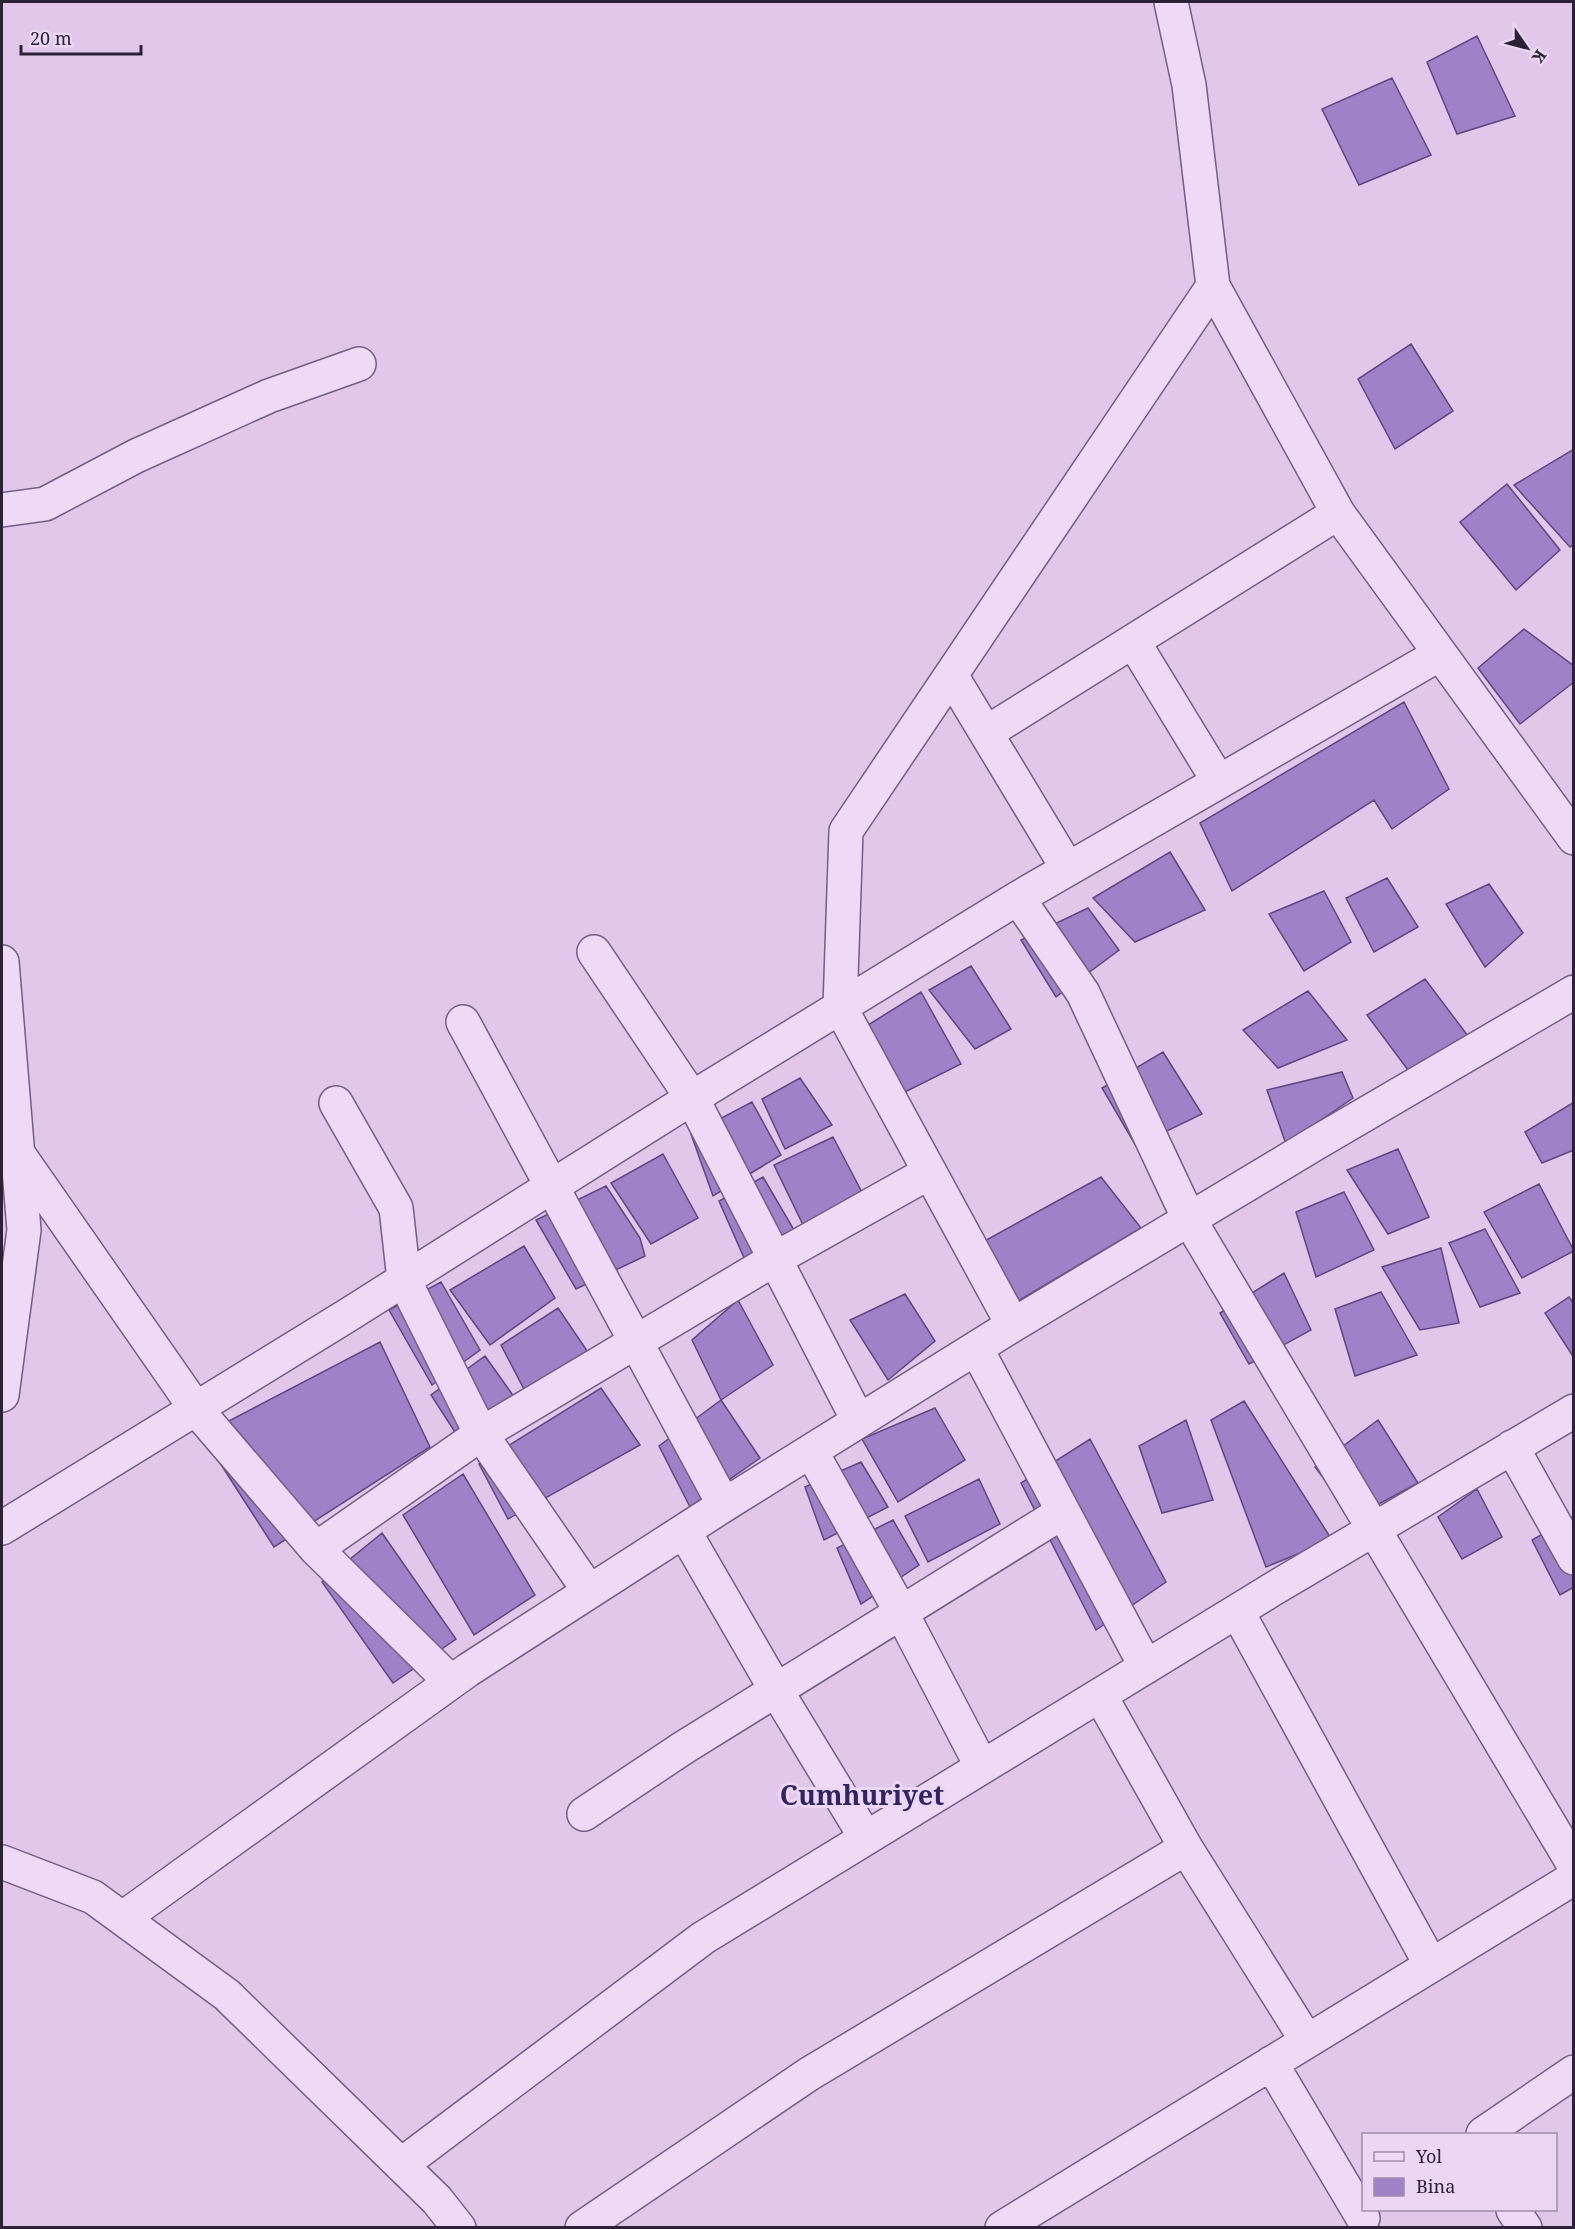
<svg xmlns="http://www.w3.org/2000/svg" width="1575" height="2229" font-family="'Noto Serif',serif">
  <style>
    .building { fill: #9e81c6; stroke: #5f4682; stroke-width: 1.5 }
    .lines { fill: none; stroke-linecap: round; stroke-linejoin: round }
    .minor-casing { stroke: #735e85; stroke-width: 36 }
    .minor { stroke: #eedaf6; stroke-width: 33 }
    .labels { text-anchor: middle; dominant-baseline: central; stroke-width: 6; stroke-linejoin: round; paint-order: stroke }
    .district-label { font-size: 27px; font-weight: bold; fill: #312460; stroke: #ebd7f3 }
  </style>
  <rect width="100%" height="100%" fill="#e1c8eb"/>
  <path class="building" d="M1477,36l38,80 -58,18 -30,-72z
    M1392,78l39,77 -72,30 -37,-76z
    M1411,344l42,67 -58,38 -37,-70z
    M1574,449v95l-4,3 -56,-62z
    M1507,484l53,66 -44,40 -56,-68z
    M1524,629l50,37v16l-54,42 -42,-56z
    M1404,702l45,87 -57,40 -18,-29 -142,91 -32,-68z
    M1170,852l35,58 -70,32 -42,-44z
    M1387,878l31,49 -44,25 -28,-54z
    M1489,884l34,49 -38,34 -39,-63z
    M1324,891l27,51 -47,29 -35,-57z
    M1088,908l31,42 -63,47 -35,-57z
    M971,966l40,63 -36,20 -46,-59z
    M1425,979l46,61 -63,30 -41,-55z
    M1308,991l39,49 -69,28 -35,-38z
    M921,992l40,72 -66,33 -35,-67z
    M1163,1052l39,62 -66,32 -34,-58z
    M1342,1072l11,26 -67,46 -19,-54z
    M800,1078l32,47 -47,24 -23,-50z
    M752,1102l29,53 -68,41 -22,-62z
    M1574,1102v48l-32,13 -17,-31z
    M833,1137l32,61 -59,33 -32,-66z
    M1398,1149l31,68 -41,17 -41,-64z
    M663,1154l35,64 -47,26 -40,-61z
    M763,1177l34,58 -48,34 -30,-68z
    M1101,1177l40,51 -150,89 -32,-62z
    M1539,1184l35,67 -52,27 -38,-66z
    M606,1186l34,52 5,18 -69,33 -40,-69z
    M1344,1192l30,58 -58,27 -20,-65z
    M1485,1229l35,64 -40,14 -31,-64z
    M524,1246l31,52 -65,47 -40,-55z
    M1441,1248l18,75 -39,7 -38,-63z
    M1284,1273l27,57 -62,34 -29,-51z
    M441,1282l39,68 -48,35 -43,-75z
    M1381,1292l36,63 -62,21 -20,-67z
    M905,1294l30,47 -47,39 -38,-60z
    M1569,1297l5,7v54l-29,-45z
    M738,1300l35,65 -52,35 -29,-60z
    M558,1308l36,53 -66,36 -27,-52z
    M380,1342l50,105 -156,100 -72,-112z
    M485,1356l32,45 -57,39 -29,-45z
    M601,1388l39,57 -132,74 -29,-55z
    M721,1400l39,58 -70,49 -31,-61z
    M1244,1401l88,139 -66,27 -55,-147z
    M935,1408l30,52 -67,42 -36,-63z
    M1186,1420l27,80 -51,13 -23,-67z
    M1378,1420l40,63 -65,35 -38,-51z
    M1090,1439l76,143 -70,48 -75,-147z
    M861,1462l27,45 -64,33 -19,-53z
    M463,1474l72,121 -61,40 -71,-120z
    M979,1479l21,45 -72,38 -23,-46z
    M1477,1489l25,48 -40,22 -24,-42z
    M1574,1516v71l-14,8 -28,-55z
    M893,1520l26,45 -58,39 -24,-56z
    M382,1533l74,106 -63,44 -71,-101z"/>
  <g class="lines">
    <defs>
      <path id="minor" d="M1171,2l18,83 24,201 125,227 236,325
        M2,510l43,-6 91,-48 133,-60 90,-32
        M1133,641l86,141
        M951,675l117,194
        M986,733l352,-220
        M1018,898l65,95 106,226 385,646
        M594,952l98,146 166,322
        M2,962l22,268 -22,165
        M463,1022l261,483
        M336,1103l60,105 8,72 77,154 108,157
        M17,1152l179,257 120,140 135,133
        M1013,1325l-173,-318 6,-176 367,-545
        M976,1348l170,319
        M1512,1447l62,111
        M811,1451l90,161 81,155
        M2,1528l346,-213 344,-217 326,-200 422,-244
        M684,1531l92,159 90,148
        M316,1549l165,-115 294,-175 155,-87
        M1237,1611l194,354
        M1100,1695l86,153 121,193
        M584,1814l99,-66 380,-236
        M2,1862l91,35 134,98 210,205 22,28
        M123,1918l345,-248 256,-165 289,-180 303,-182 258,-151
        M1271,2063l92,155
        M1483,2134l91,-62
        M401,2165l302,-227 570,-349 301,-178
        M1513,2210l12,18
        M582,2228l227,-154 377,-226
        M1002,2228l572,-350"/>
    </defs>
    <use href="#minor" class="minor-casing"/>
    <use href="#minor" class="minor"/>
  </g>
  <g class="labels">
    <g class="district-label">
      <text x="862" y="1794">Cumhuriyet</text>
    </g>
  </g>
  <rect width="1575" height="2229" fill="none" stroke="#2c2137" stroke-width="6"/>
  <rect x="1362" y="2133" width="195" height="78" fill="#ebd7f3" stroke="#9f8ea8" stroke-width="1.5"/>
  <rect x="1374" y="2152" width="30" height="9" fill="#eedaf6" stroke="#9f8ea8" stroke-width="1.5"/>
  <text x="1416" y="2163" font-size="18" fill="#2c2137">Yol</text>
  <rect x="1374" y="2178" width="30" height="18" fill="#9e81c6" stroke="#9f8ea8" stroke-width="1.5"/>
  <text x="1416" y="2193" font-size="18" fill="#2c2137">Bina</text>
  <g transform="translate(1527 48) rotate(125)" stroke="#ebd7f3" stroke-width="4.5" paint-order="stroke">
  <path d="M0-4.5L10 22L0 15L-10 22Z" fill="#2c2137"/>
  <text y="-9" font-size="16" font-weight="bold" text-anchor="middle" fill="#2c2137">K</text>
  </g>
  <path d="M21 45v9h120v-9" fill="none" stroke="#2c2137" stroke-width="3"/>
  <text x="30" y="45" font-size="18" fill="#2c2137" stroke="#ebd7f3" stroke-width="4.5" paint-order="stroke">20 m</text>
</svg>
